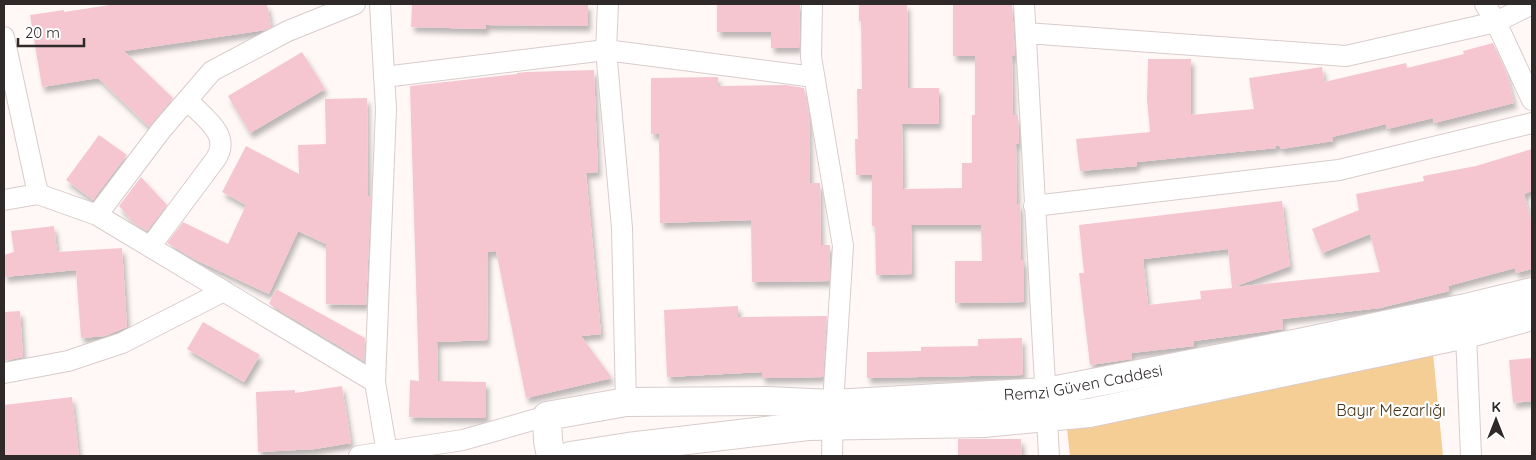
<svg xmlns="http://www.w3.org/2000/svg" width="1536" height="460" font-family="Quicksand,sans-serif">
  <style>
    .green { fill: #f4ce95 }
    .building { fill: #f6c6d0; fill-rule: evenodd; filter: url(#shadow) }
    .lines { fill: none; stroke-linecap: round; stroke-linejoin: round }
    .minor-casing { stroke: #d8cccb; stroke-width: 22 }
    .secondary-casing { stroke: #d8cccb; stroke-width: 30 }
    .minor { stroke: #fff; stroke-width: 20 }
    .secondary { stroke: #fff; stroke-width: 28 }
    .labels { text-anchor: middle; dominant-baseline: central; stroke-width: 4.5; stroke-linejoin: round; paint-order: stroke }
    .street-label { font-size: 16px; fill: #2f2a29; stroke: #fff }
    .park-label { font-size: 16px; fill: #453316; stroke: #fff }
  </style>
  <defs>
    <filter id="shadow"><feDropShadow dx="3" dy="5.5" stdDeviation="2.5" flood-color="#0004"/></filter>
  </defs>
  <rect width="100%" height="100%" fill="#fff8f7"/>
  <path class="green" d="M1433,353l10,103h-373l-3,-27z"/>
  <path class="building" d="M116,4h151l4,23 -6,3 -141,21 49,47 -24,29 -51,-49 -56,9 -12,-72 34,-5v2z
    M412,4h176v22l-102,-1v4l-75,-2z
    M717,4h83l-1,44h-28v-16h-54z
    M859,4h48l1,84h31v36h-37l1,65 59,-1v-25h10v-48h3v-59h-22v-52h59l3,52h-3l1,59h5l1,29h-3l1,60h3l1,56h3v42l-69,1v-42h27l-1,-36h-70l1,49 -36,1 -1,-49h-3v-51h-16l-1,-36h3l-1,-50h5l-1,-68h-2z
    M1493,43l14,31 7,29 -80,20 -1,-5 -46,11 -1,-5 -54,13 1,4 -52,8 -2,-4 -4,1 1,2 -139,14v4l-57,5 -4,-32 74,-7 -3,-33 1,-40h43v56l63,-6 -5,-31 73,-11 2,15 82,-19 1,5 57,-14 -1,-3z
    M302,52l23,37 -75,44 -22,-37z
    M594,70l4,102 -12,1 15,161 -20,2 31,42 -86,20 -30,-147 -8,1 -1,88 -50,2 1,39 48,1v36l-77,-1 1,-37 9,1 -9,-295 107,-12v-1l9,-1z
    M718,77v9l68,-1 18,3 5,27 1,68h10l1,62h9l-1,36 -77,1 -1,-62 -91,3 -1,-89h-8v-56z
    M367,98l1,98h3l-5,109 -40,-1v-60l-28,-13 -29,63 -73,-34 -29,-17 16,-21 45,22 18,-39 -24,-13 24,-46 53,28 -1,-29 28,-1 -1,-45z
    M99,135l28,20 -34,45 -27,-20z
    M1532,149v42l-8,3 8,29v46l-16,4 -1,-5 -67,18 1,5 -69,17 -98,11 1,10 -89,12v5l-63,7 1,6 -42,6 -11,-92h5l-5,-48 203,-24 8,65 -56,21 146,-15 -10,-38 -48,19 -10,-24 47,-19 -3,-16 68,-13 -1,-5 53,-10zM1228,249l4,39 -32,3 1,8 -53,6 -5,-46z
    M141,177l26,28 -20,26 -12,-7 -16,-18z
    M54,226l3,26 65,-4 5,79 -22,9 -24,2 -5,-68 -72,7v-22l10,-3 -3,-21z
    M276,289l89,49 -1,23 -95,-57z
    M738,306v11l89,-1 -4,61 -61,1v-6l-95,5 -3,-67z
    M20,311l3,46 -19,4v-49z
    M203,322l57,33 -16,27 -57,-33z
    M1022,338l1,37 -156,3v-26l54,-1v-4l57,-1v-7z
    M1532,358v43l-19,2 -4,-43z
    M342,386l9,57 -36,6 -57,3 -2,-60 39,-2v3z
    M72,397l7,59h-75v-51z
    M958,439h63l1,17h-64z"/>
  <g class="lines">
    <defs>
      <path id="minor" d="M380,4l6,105 -11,273 12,71
        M608,4l-2,46 16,178 4,174
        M812,4l-1,53 32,189 -10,158 -1,52
        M1024,4l25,452
        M1485,4l11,18 36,78
        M1026,33l320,23 150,-34 36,-18
        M4,37l34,157 59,21 278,167
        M384,77l222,-27 208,27
        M4,200l34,-6
        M1034,206l305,-36 193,-47
        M97,215l65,-86 50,-58 76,-40 67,-27
        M150,247l65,-87c18,-25 -12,-43 -28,-60
        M1466,334l5,122
        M4,373l64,-12 54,-18 102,-52
        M359,456l104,-16 84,-24"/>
      <g id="secondary">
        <path id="s1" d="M551,456l-3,-15 -1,-25 79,-14 141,-1 66,3 213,-12 253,-49 162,-34 71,-17"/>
        <path d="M570,456l58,-9 180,-21 176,-3 105,-10 377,-79 66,-18"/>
      </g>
    </defs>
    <use href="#minor" class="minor-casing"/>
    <use href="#secondary" class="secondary-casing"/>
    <use href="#minor" class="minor"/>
    <use href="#secondary" class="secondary"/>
  </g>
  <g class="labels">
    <g class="street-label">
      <text stroke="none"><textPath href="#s1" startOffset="579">Remzi Güven Caddesi</textPath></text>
    </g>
    <g class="park-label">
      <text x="1391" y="410">Bayır Mezarlığı</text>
    </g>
  </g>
  <rect width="1536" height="460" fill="none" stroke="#2f2a29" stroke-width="10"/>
  <g transform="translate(1496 420)" stroke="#ffffff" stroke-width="4" paint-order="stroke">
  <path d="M0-4L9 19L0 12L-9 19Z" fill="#2f2a29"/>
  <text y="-8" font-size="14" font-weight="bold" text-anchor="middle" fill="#2f2a29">K</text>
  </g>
  <path d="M18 38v8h66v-8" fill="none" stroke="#2f2a29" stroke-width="2.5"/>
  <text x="25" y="38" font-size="15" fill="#2f2a29" stroke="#ffffff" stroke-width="4" paint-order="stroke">20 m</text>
</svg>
